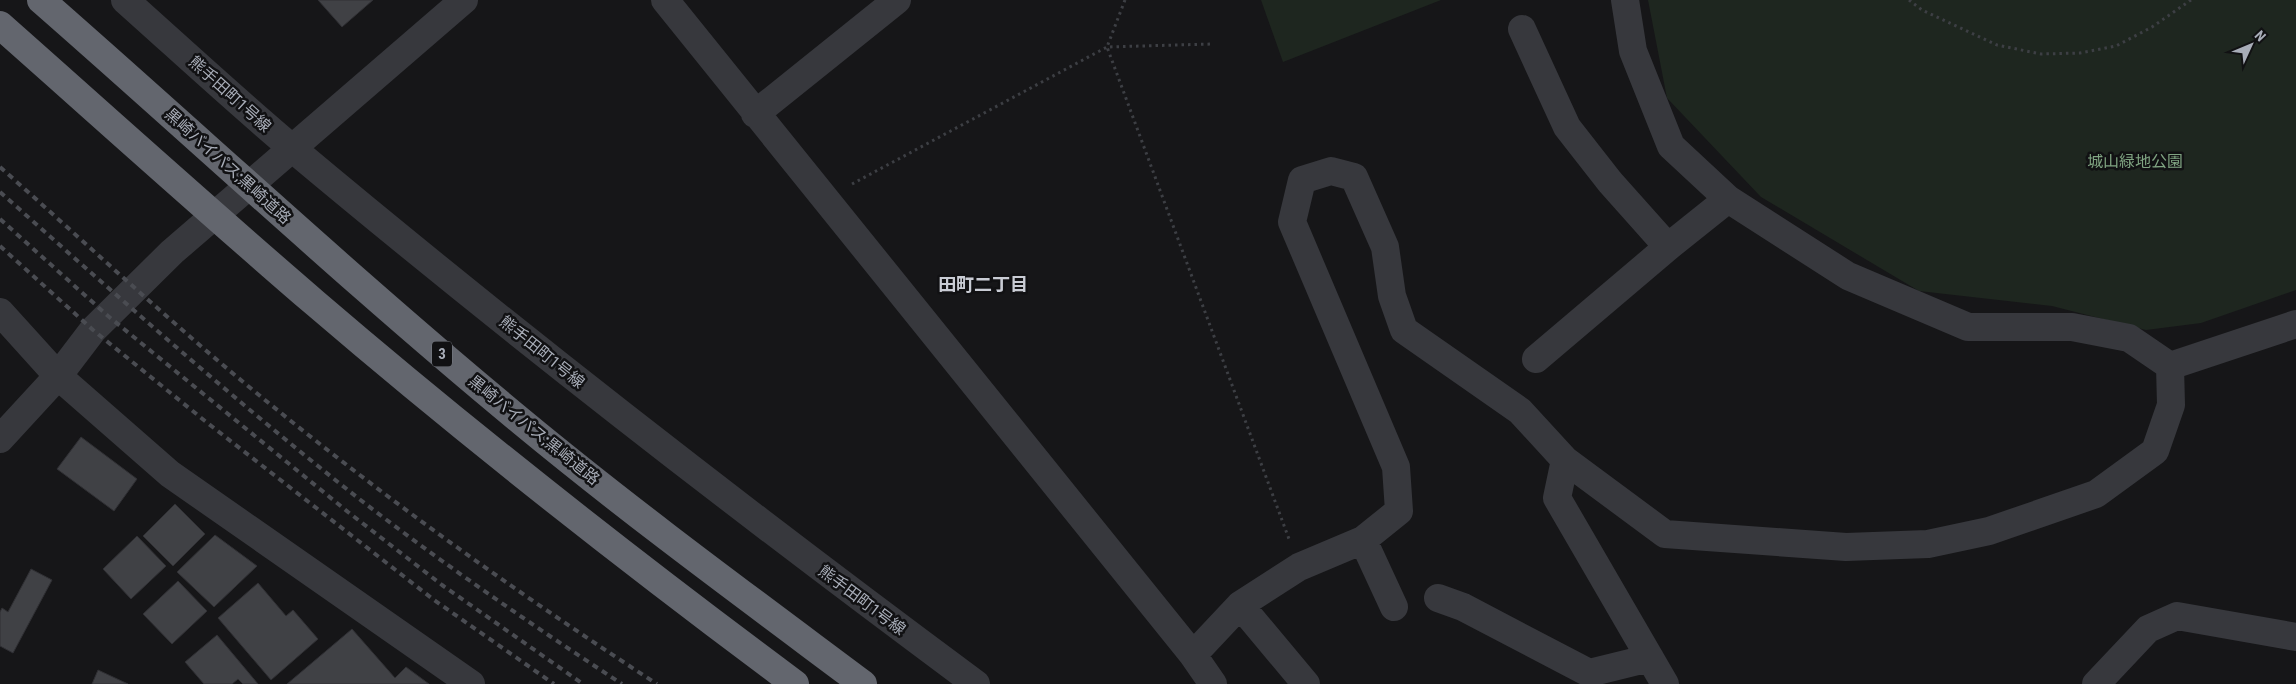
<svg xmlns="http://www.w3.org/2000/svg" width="2296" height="684" font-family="'Roboto Condensed','Noto Sans JP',sans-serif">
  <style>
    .green { fill: #1e261f }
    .building { fill: #404145; stroke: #303034 }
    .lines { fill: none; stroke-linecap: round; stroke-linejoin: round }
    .path { stroke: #3d3f44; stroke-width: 3; stroke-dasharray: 2.5 4; stroke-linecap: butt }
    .minor { stroke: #37383d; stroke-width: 28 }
    .rail { stroke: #4a4c52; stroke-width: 4; stroke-dasharray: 6 5; stroke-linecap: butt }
    .highway-bridge { stroke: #63666e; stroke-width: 28 }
    .labels { text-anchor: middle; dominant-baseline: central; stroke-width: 5; stroke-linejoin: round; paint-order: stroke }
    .shield { fill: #111113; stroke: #7b7e86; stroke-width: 1 }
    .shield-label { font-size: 15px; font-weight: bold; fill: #a8adb8 }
    .street-label { font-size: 16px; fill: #a8adb8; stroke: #111113 }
    .park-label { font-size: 16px; fill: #7fa381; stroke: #111113 }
    .neighbourhood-label { font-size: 18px; font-weight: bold; fill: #c9ccd4; stroke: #111113 }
  </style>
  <rect width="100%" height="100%" fill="#161618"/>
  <path class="green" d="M1261,0h180l-158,62z
    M1648,0h648v290l-95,33 -55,7 -94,-24 -133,-15 -158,-94 -94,-99z"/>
  <path class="building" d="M318,0h55l-31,27z
    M81,437l56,42 -23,32 -57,-42z
    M175,504l30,30 -32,32 -30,-30z
    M215,535l42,31 -43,41 -37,-35z
    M137,536l29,30 -35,33 -28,-30z
    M31,569l21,11 -39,73 -13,-7v-34l2,-4 6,4z
    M178,581l29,30 -35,33 -29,-30z
    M258,583l28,33 7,-6 25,29 -47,41 -53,-62z
    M352,629l43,49 11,-11 23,17h-142z
    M217,635l41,49h-15l-5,-5 -6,5h-28l-19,-22z
    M98,670l30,14h-36z"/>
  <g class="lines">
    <path class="path" d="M1125,0l-18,47 182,492
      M1909,0l13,10 75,35 44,9 39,-1 36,-7 36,-19 39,-27
      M852,184l255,-137 105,-3"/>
    <path class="minor" d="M125,0c56,50 111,101 168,149 222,186 451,363 683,535
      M665,0l528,655 20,29
      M1625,0l8,51 38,95 57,53 120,77 120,51h104l57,11 41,28
      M1522,29l45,98 43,55 58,65
      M755,114l142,-114
      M0,312l58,64 112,98 301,210
      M1536,359l132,-112 60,-48
      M2170,366l126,-42
      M0,439l58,-63 35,-46 79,-78 292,-252
      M1565,460l-8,38 108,186
      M1363,540l31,67
      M1438,598l25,9 126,66 61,-15
      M1240,605l66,79
      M1193,655l47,-50 59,-38 64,-27 36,-29 -3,-44 -104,-245 10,-42 29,-9 23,6 31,70 7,49 12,34 116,81 45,49 100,74 181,13 82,-3 61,-13 107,-37 59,-43 16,-46 -1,-39
      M2096,684l52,-55 29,-13 119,21"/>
    <path class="rail" d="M0,167c79,70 156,142 236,209 134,112 275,213 421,308
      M0,192c117,104 235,209 358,306 85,66 174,127 264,186
      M0,219l108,97 240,196 94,73 141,99
      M0,246l93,84 112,91 229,179 120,84"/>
    <path class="highway-bridge" d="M41,0c160,140 316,286 481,422 110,91 226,176 341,262
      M0,25c105,93 209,187 315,278 155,133 316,259 480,381"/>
  </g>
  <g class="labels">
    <rect class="shield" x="432" y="341.5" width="20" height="25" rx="4"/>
    <g class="shield-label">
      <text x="442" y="354">3</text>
    </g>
    <g class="street-label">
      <text transform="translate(230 94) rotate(42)">熊手田町1号線</text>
      <text transform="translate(228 166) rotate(42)">黒崎バイパス;黒崎道路</text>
      <text transform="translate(542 352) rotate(39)">熊手田町1号線</text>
      <text transform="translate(534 430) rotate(39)">黒崎バイパス;黒崎道路</text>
      <text transform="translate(862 600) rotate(37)">熊手田町1号線</text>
    </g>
    <g class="park-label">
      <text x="2135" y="161">城山緑地公園</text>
    </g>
    <g class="neighbourhood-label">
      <text x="983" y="284">田町二丁目</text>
    </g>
  </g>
  <g transform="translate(2251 45) rotate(46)" stroke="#111113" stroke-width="4" paint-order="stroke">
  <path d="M0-4L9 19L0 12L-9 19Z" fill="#a8adb8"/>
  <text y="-8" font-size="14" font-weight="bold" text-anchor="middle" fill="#a8adb8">N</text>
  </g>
</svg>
